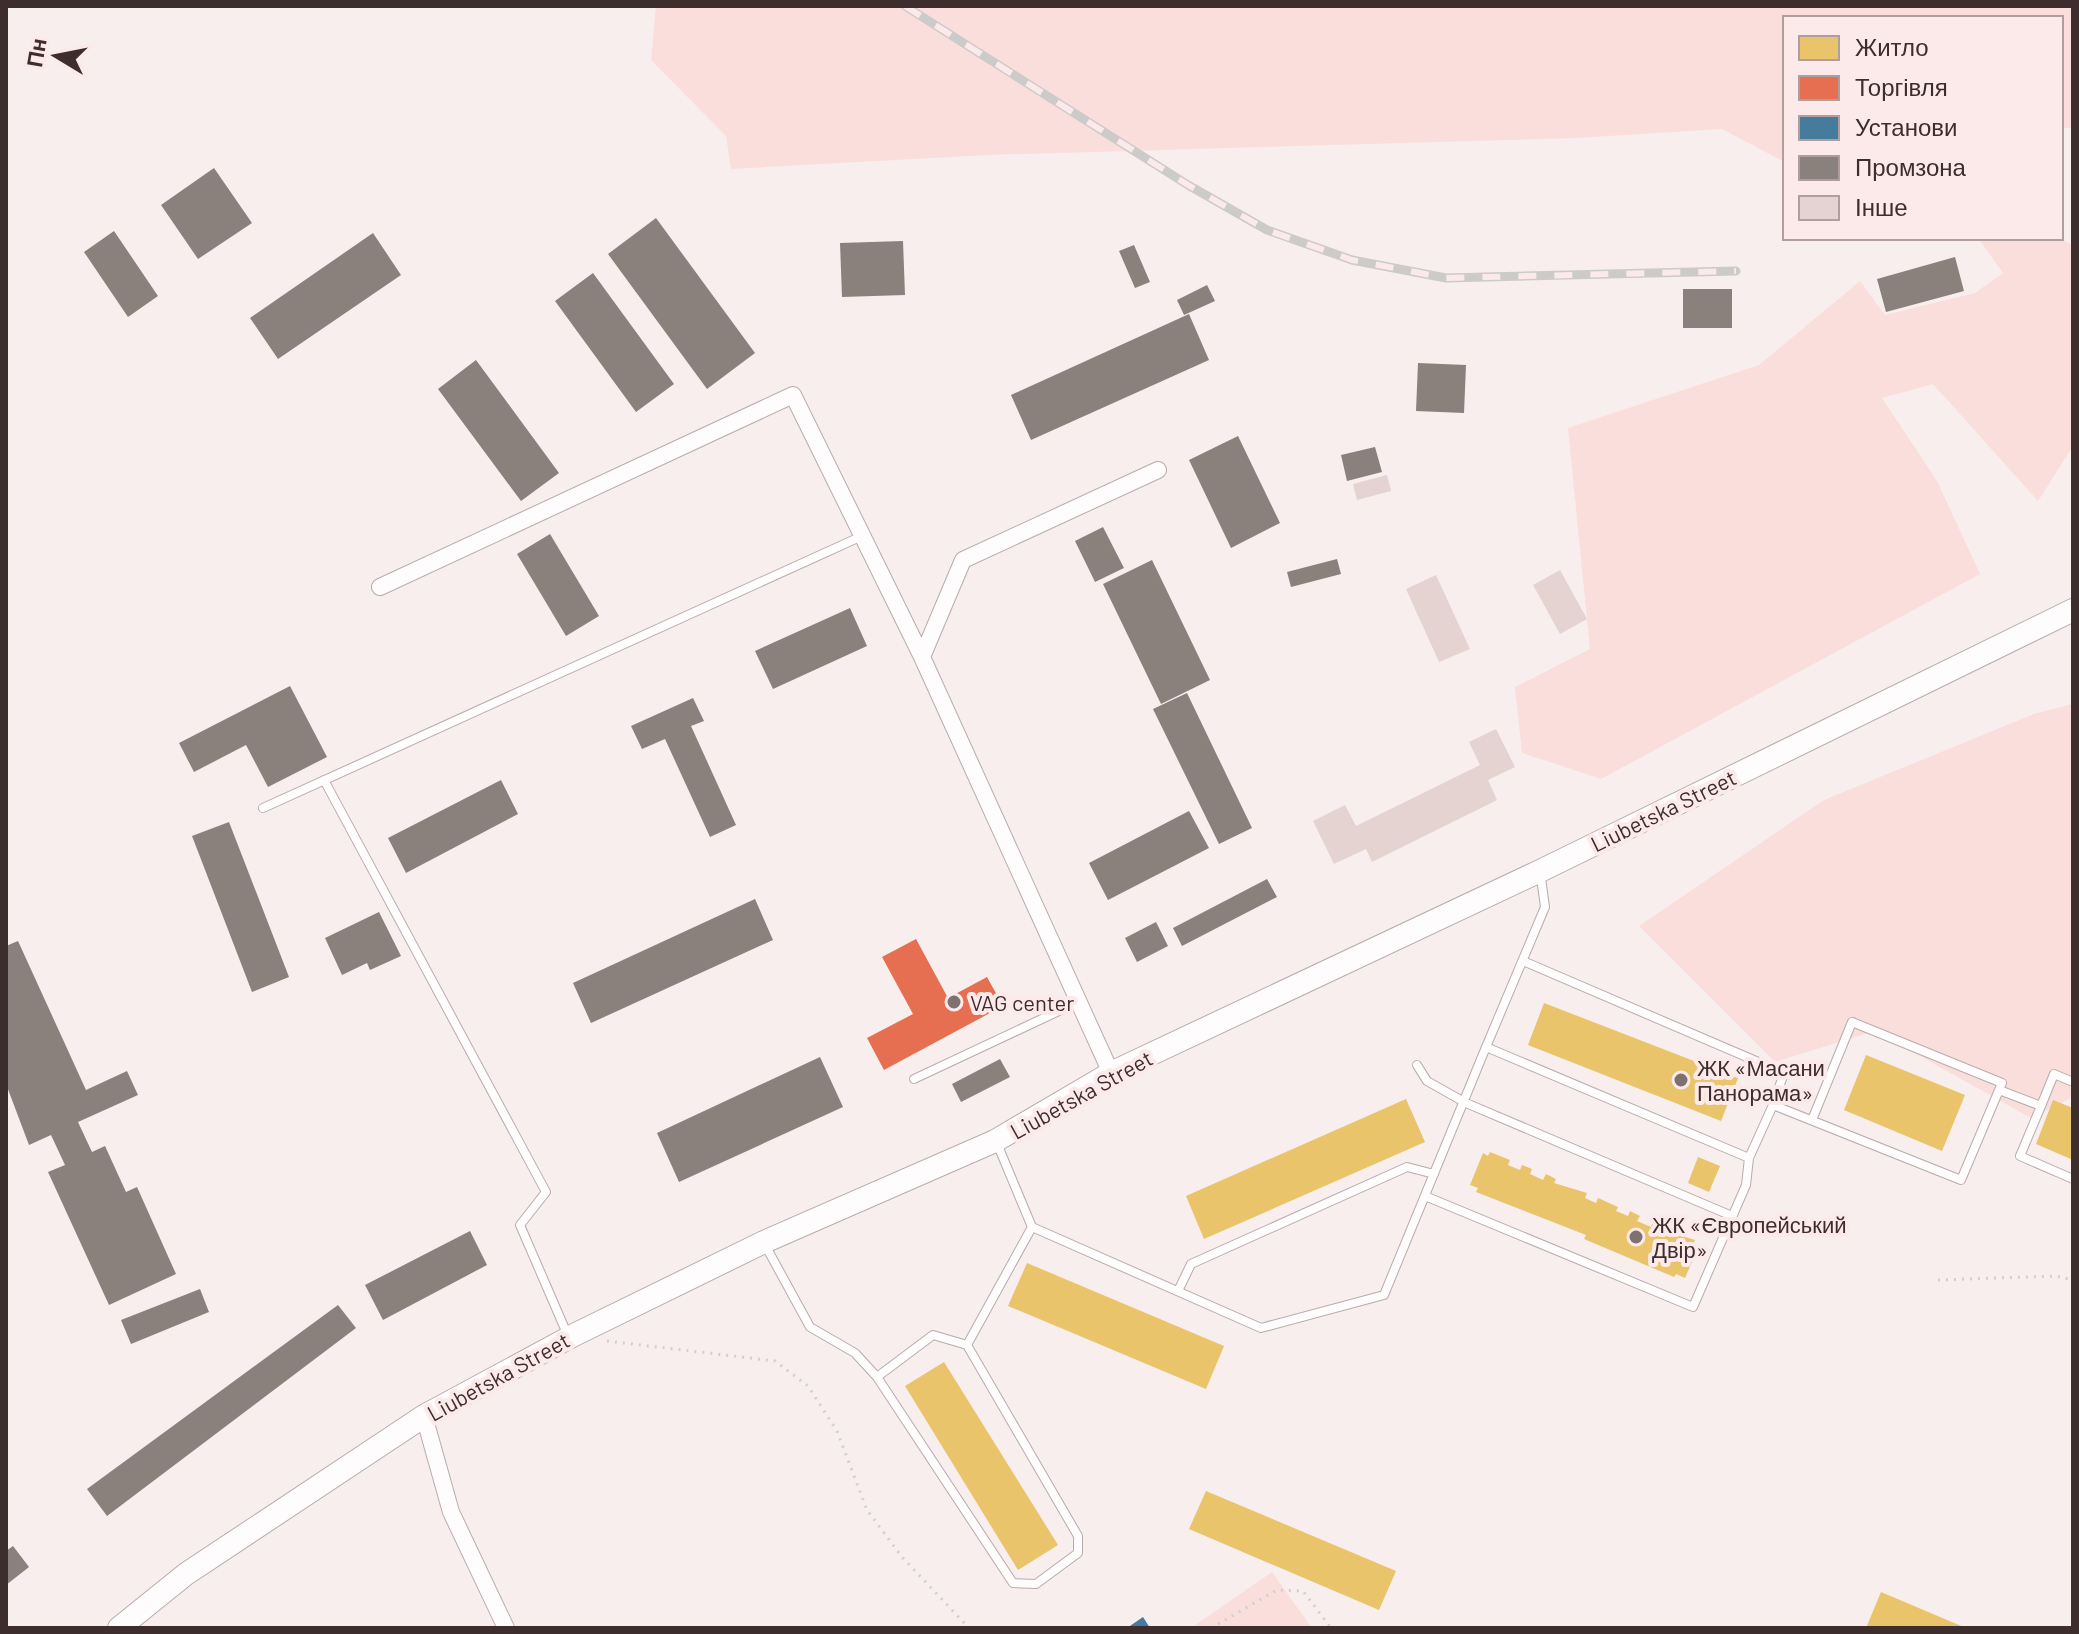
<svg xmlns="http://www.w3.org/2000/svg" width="2079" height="1634" font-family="Barlow,sans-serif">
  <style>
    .green { fill: #fadedc }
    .homes { fill: #e9c46a }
    .shops { fill: #e76f51 }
    .public { fill: #457b9d }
    .industry { fill: #8a817c }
    .building { fill: #e5d3d2 }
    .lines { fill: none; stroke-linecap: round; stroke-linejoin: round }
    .lane-casing { stroke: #b7acab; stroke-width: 10 }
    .street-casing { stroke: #b7acab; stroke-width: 18 }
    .secondary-casing { stroke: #b7acab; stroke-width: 24 }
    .path { stroke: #d2cfce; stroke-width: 3; stroke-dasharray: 2 6; stroke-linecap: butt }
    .lane { stroke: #fefcfc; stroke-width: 8 }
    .street { stroke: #fefcfc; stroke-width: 16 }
    .secondary { stroke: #fefcfc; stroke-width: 22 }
    .rail-casing { stroke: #cdcaca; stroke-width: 9 }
    .rail { stroke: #fbeae9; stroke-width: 6; stroke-dasharray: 18; stroke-linecap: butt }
    .poi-dot { fill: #7e7170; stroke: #fbeae9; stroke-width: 3 }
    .labels { text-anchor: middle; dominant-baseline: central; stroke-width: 8; stroke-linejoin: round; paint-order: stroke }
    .street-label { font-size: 22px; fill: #3d2d2c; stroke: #fbeae9 }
    .poi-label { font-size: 22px; fill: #3d2d2c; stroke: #fbeae9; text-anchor: start }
  </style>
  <rect width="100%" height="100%" fill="#f7eeed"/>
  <path class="green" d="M656,6h1417v122h-12v-110h-276v144l-63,-33 -146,9 -589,17 -256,14 -5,-33 -75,-76z
    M1978,238h82l13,8v200l-35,55 -105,-117 -51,14 55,83 43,93 -379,205 -79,-26 -7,-66 75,-38 -22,-221 191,-63 101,-84 25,34 90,-22 28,-20z
    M2073,704v393l-42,21 -156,-87 -100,31 -136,-136 185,-126 210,-86z
    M1272,1572l40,56h-121z"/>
  <path class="homes" d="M1544,1003l194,75 -17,43 -193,-76z
    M1866,1055l99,40 -23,56 -98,-41z
    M1406,1099l19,43 -221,97 -18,-43z
    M2053,1100l20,8v52l-37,-16z
    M1490,1152l20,8 -2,5 12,5 2,-5 10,4 -2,5 13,6 3,-6 10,5 -2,4 33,10 -2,5 11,5 2,-5 20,9 -2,4 12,5 2,-5 10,5 -3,5 14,6 2,-6 10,4 -2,5 34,10 -2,4 6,2 -14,32 -9,-4 -2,3 -90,-38 2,-4 -110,-43 2,-4 -8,-3 13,-32 5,3z
    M1698,1157l22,9 -11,26 -21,-9z
    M1027,1263l197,83 -18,43 -198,-83z
    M944,1362l114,183 -40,25 -113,-184z
    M1206,1491l190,80 -17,39 -190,-81z
    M1881,1592l85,36h-100z"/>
  <path class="shops" d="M916,939l32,59 39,-21 16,29 -119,64 -17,-32 46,-24 -31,-57z"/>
  <path class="public" d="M1143,1617l7,11h-23z"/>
  <path class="industry" d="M214,168l38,55 -54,36 -37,-54z
    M656,218l99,135 -48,36 -99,-135z
    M114,231l44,65 -30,21 -44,-65z
    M373,233l28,42 -123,84 -28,-41z
    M903,241l2,54 -63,2 -2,-54z
    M1134,245l16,37 -15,6 -16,-37z
    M1955,257l9,34 -78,21 -9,-33z
    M593,273l81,111 -38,28 -81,-111z
    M1207,285l8,16 -31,14 -7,-15z
    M1683,289h49v39h-49z
    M1189,314l20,46 -178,80 -20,-45z
    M476,360l83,113 -38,28 -83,-112z
    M1418,363l48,2 -2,48 -48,-2z
    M1238,436l42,87 -49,25 -42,-88z
    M1375,447l7,25 -35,9 -6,-26z
    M1103,527l21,41 -29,14 -20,-41z
    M550,534l49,82 -33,20 -49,-82z
    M1337,559l4,15 -50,13 -4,-15z
    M1152,560l58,120 -49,24 -58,-120z
    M850,608l17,38 -94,43 -18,-38z
    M290,686l37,71 -59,30 -22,-42 -52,27 -15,-29z
    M1187,693l65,135 -33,16 -66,-135z
    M693,698l11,23 -13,5 45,99 -26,12 -45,-98 -23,10 -11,-23z
    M501,780l17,34 -112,59 -18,-35z
    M1189,811l20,37 -101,52 -19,-37z
    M229,822l60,155 -37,15 -60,-156z
    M1267,879l10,18 -95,49 -9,-18z
    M755,899l18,41 -182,83 -18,-40z
    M379,912l22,44 -31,14 -3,-7 -25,12 -17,-37z
    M1156,922l12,24 -31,16 -12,-24z
    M18,941l68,149 41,-19 11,24 -60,27 14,30 13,-6 21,46 11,-5 39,87 -67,31 -61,-133 17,-7 -14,-30 -22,10 -23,-61v-138z
    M820,1057l23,50 -164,75 -22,-49z
    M1000,1059l10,18 -49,25 -9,-18z
    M470,1231l17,34 -104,55 -18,-35z
    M200,1289l9,23 -78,32 -10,-24z
    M338,1305l18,23 -249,188 -20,-27z
    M13,1546l16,21 -23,18v-34z"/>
  <path class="building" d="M1387,475l4,16 -34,9 -4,-16z
    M1560,570l27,49 -27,15 -27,-49z
    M1436,575l34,74 -31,13 -33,-73z
    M1496,729l19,38 -27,13 9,20 -125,62 -6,-13 -32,15 -21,-43 32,-16 11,21 124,-61 -11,-23z"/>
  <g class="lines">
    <defs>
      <path id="lane" d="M324,780l222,412 -26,33 48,111
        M263,808l599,-272
        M1540,871l5,36 -59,140 263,111 24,-53 188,75 41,-97 -150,-61 -40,98
        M1523,961l261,112 -11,32
        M1417,1065l10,16 39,22 266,113
        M914,1079l164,-77
        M1999,1090l42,16 -21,50 53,23
        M2041,1106l13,-32 19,8
        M996,1141l36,86 229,101 123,-33 102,-248
        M1425,1196l268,111 53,-122 3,-27
        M764,1243l46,84 45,26 22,24 136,206 23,1 42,-31v-17l-111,-191 -34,-10 -56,42
        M1179,1289l12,-25 216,-97 27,7
        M967,1345l65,-118"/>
      <path id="street" d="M380,587l413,-192 129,262
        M1111,1073l-189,-416 41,-97 195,-90
        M424,1416l27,96 55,116"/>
      <path id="secondary" d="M119,1628l67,-54 238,-158 150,-81 190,-93 231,-101 116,-68 429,-202 533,-261"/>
    </defs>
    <use href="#lane" class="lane-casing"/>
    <use href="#street" class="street-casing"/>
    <use href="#secondary" class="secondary-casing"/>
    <path class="path" d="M1938,1280l118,-4 17,4
      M607,1341l168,20 33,25 29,45 30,79 35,47 67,71
      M1211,1628l66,-38 26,1 28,37"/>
    <use href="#lane" class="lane"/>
    <use href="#street" class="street"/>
    <use href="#secondary" class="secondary"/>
    <defs>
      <path id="rail" d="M905,6l283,179 79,45 85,30 94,18 290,-7"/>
    </defs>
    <use href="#rail" class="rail-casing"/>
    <use href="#rail" class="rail"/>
  </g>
  <g class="poi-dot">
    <circle cx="954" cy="1002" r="8"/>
    <circle cx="1681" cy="1080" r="8"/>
    <circle cx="1636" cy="1237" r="8"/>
  </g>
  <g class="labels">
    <g class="street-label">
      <text transform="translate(1663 810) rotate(-26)">Liubetska Street</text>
      <text transform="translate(1081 1094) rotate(-29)">Liubetska Street</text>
      <text transform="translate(498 1376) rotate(-29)">Liubetska Street</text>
    </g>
    <g class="poi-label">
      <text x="970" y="1002">VAG center</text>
      <text x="1697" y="1067">ЖК «Масани<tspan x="1697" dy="25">Панорама»</tspan></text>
      <text x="1652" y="1224">ЖК «Європейський<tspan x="1652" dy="25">Двір»</tspan></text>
    </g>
  </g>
  <rect width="2079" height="1634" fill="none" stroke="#3d2d2c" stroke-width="16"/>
  <rect x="1783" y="16" width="280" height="224" fill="#fbeae9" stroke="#af9e9d" stroke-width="2"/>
  <rect x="1799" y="36" width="40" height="24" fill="#e9c46a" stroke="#af9e9d" stroke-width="2"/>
  <text x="1855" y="56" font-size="24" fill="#3d2d2c">Житло</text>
  <rect x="1799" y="76" width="40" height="24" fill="#e76f51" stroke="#af9e9d" stroke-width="2"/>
  <text x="1855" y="96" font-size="24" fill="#3d2d2c">Торгівля</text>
  <rect x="1799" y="116" width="40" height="24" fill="#457b9d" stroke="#af9e9d" stroke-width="2"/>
  <text x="1855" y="136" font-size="24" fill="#3d2d2c">Установи</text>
  <rect x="1799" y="156" width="40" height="24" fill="#8a817c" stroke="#af9e9d" stroke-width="2"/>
  <text x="1855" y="176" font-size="24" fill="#3d2d2c">Промзона</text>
  <rect x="1799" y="196" width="40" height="24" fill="#e5d3d2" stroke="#af9e9d" stroke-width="2"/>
  <text x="1855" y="216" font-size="24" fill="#3d2d2c">Інше</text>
  <g transform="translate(56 56) rotate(280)" stroke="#fbeae9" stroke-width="6" paint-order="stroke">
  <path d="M0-6L14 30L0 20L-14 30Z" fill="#3d2d2c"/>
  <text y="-12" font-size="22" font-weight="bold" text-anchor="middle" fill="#3d2d2c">Пн</text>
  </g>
</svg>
